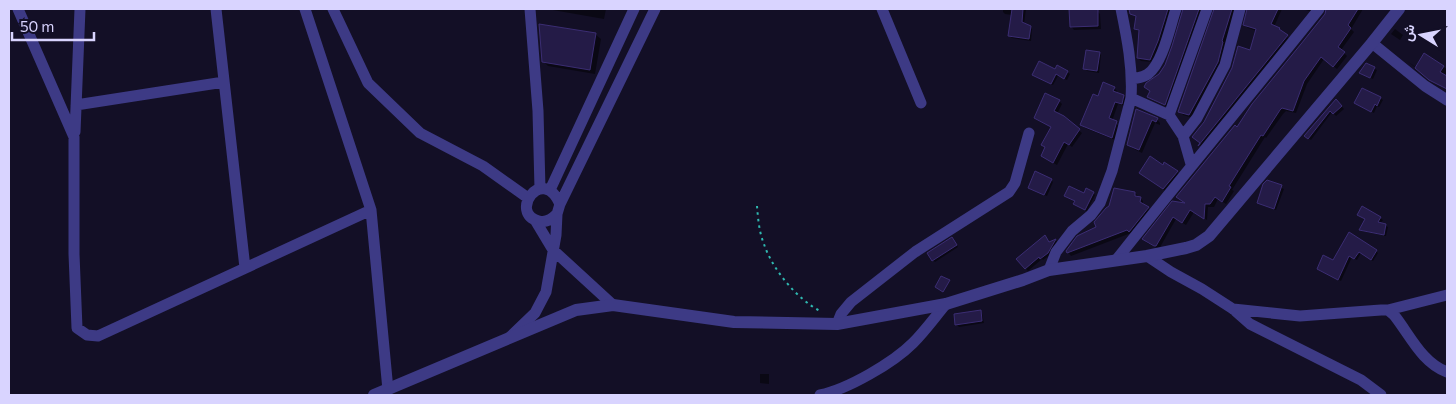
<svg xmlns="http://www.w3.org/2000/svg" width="1456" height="404" font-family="Commissioner,Vazirmatn,sans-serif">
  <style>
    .shadow { fill: #0007 }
    .building { fill: #241b47; stroke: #3b2d73 }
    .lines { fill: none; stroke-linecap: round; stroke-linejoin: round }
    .path { stroke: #2fb8b0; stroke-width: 2; stroke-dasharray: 2.5 4; stroke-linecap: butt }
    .minor { stroke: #3d3a85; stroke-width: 11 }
    .tertiary { stroke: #3d3a85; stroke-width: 12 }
  </style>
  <rect width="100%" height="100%" fill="#130f26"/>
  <path class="shadow" d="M547,9h59l-2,10z
    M1003,9h23l-2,15 8,5 -1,12 -19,-3 -3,-2 3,-21 -7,-1 -2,-2z
    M1070,9l26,1 4,4 1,15 -27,1 -3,-4z
    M1134,9h39l-20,53 -12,-1 -3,-3 2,-26 -4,-3 1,-18z
    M1184,9h19l-35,98 -20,-10 18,-32 8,-19z
    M1215,9h22l-16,57 -28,52 -10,-3 -3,-4z
    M1248,9h34l-8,18 17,13 -89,108 -2,-2 1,-2 -8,-7 58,-86 6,-20 -9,-3 -3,-3z
    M1302,9h14l-3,3z
    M1327,9h36l-12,20 3,3 -13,18 6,6 -10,13 -13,-10 -17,25 -11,29 -10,-2 -3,3 -17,24 -1,-1 -33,53 2,1 -8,13 -8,-5 -4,8h-6l-1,13 -13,-8 -8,13 -10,-6 -17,30 -12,-6 -3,-4 44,-34 -10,-8 60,-69 90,-117z
    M540,25l56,10 5,4 -6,35 -47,-8 -5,-5z
    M1395,29l8,6 -3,5 -9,-6z
    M1099,53l2,2 -2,18 -12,-2 -2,-3z
    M1424,55l23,14v20l-12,-6 -28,-22 10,7z
    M1366,65l11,5 -4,9 -12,-6z
    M1056,70l11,2 3,2 -3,6 -9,-4 -5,9 -20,-10z
    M1114,88l3,3 -1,3 7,2 3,3 -1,7 -7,-2 -6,17 7,5 -4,14 -30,-12 -3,-3 17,-27z
    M1380,98l3,2 -4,7 -2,-1 -3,7 -18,-10z
    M1336,100l8,9 -8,7 -4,-4 -21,28 -5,-4z
    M1059,101l3,3 -5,10 6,3 19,16 -10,14 -4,-3 -11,21 -12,-7 7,-31 -17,-9z
    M1137,110l20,9 3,4v2l-5,-2 -13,30 -10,-5 -4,-4z
    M1163,166l14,6 3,3 -13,17 -23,-16z
    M1051,180l2,2 -6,14 -18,-8z
    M1267,181l17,8 -8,21 -18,-8z
    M1093,193l2,2 -8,16 -10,-5 -2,-2 1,-2 -10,-6z
    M1135,193l8,8v4l8,6 -20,22 -60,23 -3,-4 30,-24z
    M1363,208l20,12 -3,4 8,3 -2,9 -24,-5 -1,-2 5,-10z
    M1350,234l28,19 -5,8 -12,-8 -4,7 -5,-3 -11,24 -23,-12 15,-8z
    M954,241l4,6 -23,15 -2,-2z
    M1056,241l2,1 -8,13 -7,5 -1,-1 -14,12 -10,-12z
    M980,311l2,2 2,10 -25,4 -2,-2z
    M760,374h9v10l-9,-1z"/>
  <path class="building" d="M1012,9h11l-1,13 9,4 -2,13 -21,-3z
    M1069,9h29v17l-28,1z
    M1129,9h39l-10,32 -8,19 -13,-2 2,-28 -5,-1 2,-13 -6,-2z
    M1183,9h16l-34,96 -18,-8 3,-6 -6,-4 2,-4 13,-9 6,-9 7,-19z
    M1214,9h18l-10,32 1,1 -5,20 -29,53 -11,-3z
    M1247,9h31l-7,15 9,4 -1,1 9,6 -90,111 2,-3 -8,-6 12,-15 28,-54 6,-22 12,4 6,-21 -13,-4z
    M1326,9h32l-10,16 3,3 -13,19 7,5 -12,15 -12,-10 -17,24 -11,30 -11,-3 -2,2 -17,26 -2,-1 -32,51 2,1 -9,15 -7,-5 -5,7h-5l-1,15 -14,-9 -8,13 -9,-6 -17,29h-2l-12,-7 30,-38 13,2 -9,-6 59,-72 2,2 15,-23 49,-60 24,-30z
    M539,24l57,9 -6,37 -48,-8z
    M1086,50l14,2 -3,19 -14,-2z
    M1424,53l20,13 -4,6 7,4v13l-18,-9 -14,-12z
    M1039,61l16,8 2,-4 11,6 -4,8 -8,-5 -5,10 -19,-9z
    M1366,63l9,4 -5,11 -11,-5z
    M1103,82l12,5 -2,4 11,4 -2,9 -7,-2 -6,16 8,3 -5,17 -32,-13 13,-31 5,2z
    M1362,88l19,9 -4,9 -2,-2 -4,8 -17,-9z
    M1045,93l15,7 -6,11 10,5 16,13 -11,16 -5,-3 -11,21 -12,-7 4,-9 -4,-2 10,-18 -17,-9z
    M1336,99l6,7 -9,8 -3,-3 -22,28 -4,-3z
    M1136,109l22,9 -2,4 -4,-2 -13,30 -12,-5z
    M1150,156l13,9 1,-3 14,9 -15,18 -24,-16z
    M1035,171l17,8 -8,16 -16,-7z
    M1267,180l15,5 -8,24 -17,-6 6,-19z
    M1069,186l15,7 2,-5 8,4 -9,18 -12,-6 2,-3 -11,-5z
    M1114,188l21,4v4l6,1 -1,5 9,5 -20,25 -2,-2 -60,23 -1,-2 11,-15 19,-9 -2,-5 12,-14 3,-2z
    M1362,206l19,11 -3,5 8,2 -2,11 -25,-5 6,-11 -8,-4z
    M1349,232l28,18 -6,10 -12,-8 -5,7 -5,-3 -11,24 -21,-11 6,-14 10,5z
    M1045,235l4,7 7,-3 -8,14 -8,6 -1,-2 -14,12 -9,-10z
    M952,237l5,8 -25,16 -5,-8z
    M941,276l9,4 -7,12 -8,-5z
    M981,310l1,11 -27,4 -1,-11z"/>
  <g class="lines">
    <path class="path" d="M757,206c1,12 2,26 7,38 8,25 33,55 56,67"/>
    <path class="minor" d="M18,9l56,128v117l3,74 10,7 11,1 273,-126
      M216,9l29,259
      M305,9l66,201 17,180
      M333,9l35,74 52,50 63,33 45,32
      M530,9l8,102 2,78
      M882,9l39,94
      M1121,9c6,29 12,59 10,89l38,17 14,21
      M1372,43l53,43 22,14
      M1133,79c4,-1 11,-2 15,-5 15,-11 22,-48 28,-65
      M76,105l148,-23
      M1169,115l38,-106
      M75,132l5,-123
      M1191,164l-8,-28 14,-18 28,-53 15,-56
      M550,190l84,-181
      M560,204l95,-195
      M535,220l18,30 60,55
      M1147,256l24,16 31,17 31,20 17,15 111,56 20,15
      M1117,259c66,-84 135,-166 202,-250
      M1049,270l7,-18 16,-21 19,-16 9,-12 12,-32 19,-73
      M1233,309l67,7 81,-6h7l6,5c16,20 28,48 53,57
      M1388,310l59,-15
      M837,324l4,-10 10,-12 64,-50 94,-60 6,-9 14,-50
      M510,337l25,-24 11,-21 10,-57 1,-21 3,-10c-18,-40 -52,10 -21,17 7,2 13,-2 18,-7
      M820,395c28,-6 73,-32 93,-52 12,-12 22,-26 33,-39"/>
    <path class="tertiary" d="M374,395l202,-85 37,-5 121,17 103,2 109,-20 77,-24 26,-10 98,-14 39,-8 10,-3 13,-9 22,-26 141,-167 27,-34"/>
  </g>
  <rect width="1456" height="404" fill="none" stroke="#d9d4ff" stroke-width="20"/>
  <g transform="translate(1421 35) rotate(280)" stroke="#130f26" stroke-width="4" paint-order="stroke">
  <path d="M0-4L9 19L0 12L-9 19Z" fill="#d9d4ff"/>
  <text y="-8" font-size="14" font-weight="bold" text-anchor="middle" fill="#d9d4ff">ش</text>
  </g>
  <path d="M12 32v8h82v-8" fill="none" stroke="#d9d4ff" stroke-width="2.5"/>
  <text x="20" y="32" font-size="15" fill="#d9d4ff" stroke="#130f26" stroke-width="4" paint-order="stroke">50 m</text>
</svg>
